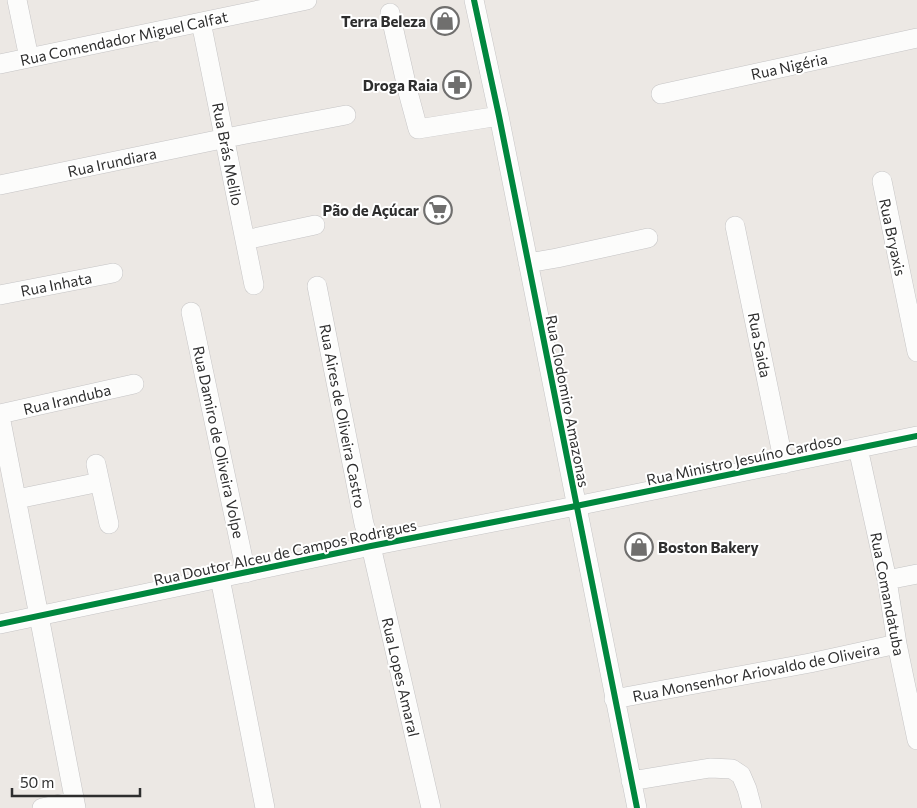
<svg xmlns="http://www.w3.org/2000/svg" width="917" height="808" font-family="Commissioner,sans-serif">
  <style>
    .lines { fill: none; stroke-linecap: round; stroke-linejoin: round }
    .minor-casing { stroke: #c5c4c5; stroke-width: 20 }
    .minor { stroke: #fcfcfb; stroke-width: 19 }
    .cycleway-casing { stroke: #fff; stroke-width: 9 }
    .cycleway { stroke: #00873e; stroke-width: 6 }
    .labels { text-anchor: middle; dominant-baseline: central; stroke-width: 4; stroke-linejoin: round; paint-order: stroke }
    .poi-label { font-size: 15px; font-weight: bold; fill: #2e2e2e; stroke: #fff; text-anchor: end }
    .street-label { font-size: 15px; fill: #2e2e2e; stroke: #fff }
  </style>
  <rect width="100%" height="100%" fill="#ece8e4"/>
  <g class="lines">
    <defs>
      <path id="minor" d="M17,0l12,58
        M474,0l25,116 138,692
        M390,13l18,79 10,37 81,-13
        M201,22l53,263
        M0,64l307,-64
        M661,94l256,-56
        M882,181l35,171
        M0,185l241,-50 105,-20
        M735,226l49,238
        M245,240l70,-15
        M528,263l29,-5 91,-20
        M317,286l47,238 7,22 60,262
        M0,295l113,-22
        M191,312l55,261
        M0,414l134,-30
        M0,416l39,200 37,192
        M858,448l29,132 10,64 20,96
        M96,464l13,60
        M17,499l83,-17
        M220,578l45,230
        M887,580l30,-6
        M0,624l371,-78 205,-40 341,-70
        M614,699l196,-36 87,-19
        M631,781l79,-13 22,1 9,6 6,14 5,19
        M42,808l32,-7"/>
    </defs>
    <use href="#minor" class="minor-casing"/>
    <use href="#minor" class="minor"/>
    <defs>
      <path id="cycleway" d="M474,0l25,116 138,692
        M0,624l371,-78 205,-40 341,-70"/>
    </defs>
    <use href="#cycleway" class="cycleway-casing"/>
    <use href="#cycleway" class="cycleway"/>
  </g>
  <defs>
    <symbol id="shop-ring" viewBox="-11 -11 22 22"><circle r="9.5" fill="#fff" stroke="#706f6e" stroke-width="1.5"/><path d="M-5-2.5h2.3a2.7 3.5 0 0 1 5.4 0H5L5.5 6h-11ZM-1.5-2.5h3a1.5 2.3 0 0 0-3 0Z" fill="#706f6e"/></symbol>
    <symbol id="pharmacy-ring" viewBox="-11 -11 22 22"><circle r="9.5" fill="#fff" stroke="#706f6e" stroke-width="1.5"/><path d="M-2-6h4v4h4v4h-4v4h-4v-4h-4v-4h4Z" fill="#706f6e"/></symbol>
    <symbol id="supermarket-ring" viewBox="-11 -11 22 22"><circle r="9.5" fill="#fff" stroke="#706f6e" stroke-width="1.5"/><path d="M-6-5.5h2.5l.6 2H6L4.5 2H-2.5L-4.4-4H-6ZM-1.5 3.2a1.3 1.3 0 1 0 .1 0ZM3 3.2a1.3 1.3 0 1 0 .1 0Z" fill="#706f6e"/></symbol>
  </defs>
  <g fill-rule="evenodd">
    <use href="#shop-ring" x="429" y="5" width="32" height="32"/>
    <use href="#pharmacy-ring" x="441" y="69" width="32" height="32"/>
    <use href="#supermarket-ring" x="422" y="194" width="32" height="32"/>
    <use href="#shop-ring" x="623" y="531" width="32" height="32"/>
  </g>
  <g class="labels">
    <g class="poi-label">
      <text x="426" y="21">Terra Beleza</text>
      <text x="438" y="85">Droga Raia</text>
      <text x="419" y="210">Pão de Açúcar</text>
      <text x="658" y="547" text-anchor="start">Boston Bakery</text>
    </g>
    <g class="street-label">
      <text transform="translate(124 38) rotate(-12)">Rua Comendador Miguel Calfat</text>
      <text transform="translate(789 66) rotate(-12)">Rua Nigéria</text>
      <text transform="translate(228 154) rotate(79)">Rua Brás Melilo</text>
      <text transform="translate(112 162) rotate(-12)">Rua Irundiara</text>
      <text transform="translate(893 237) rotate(78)">Rua Bryaxis</text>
      <text transform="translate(56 284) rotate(-11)">Rua Inhata</text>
      <text transform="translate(760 345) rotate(79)">Rua Saida</text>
      <text transform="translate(67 399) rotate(-13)">Rua Iranduba</text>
      <text transform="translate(568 401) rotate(79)">Rua Clodomiro Amazonas</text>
      <text transform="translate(343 416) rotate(79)">Rua Aires de Oliveira Castro</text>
      <text transform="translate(219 442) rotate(78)">Rua Damiro de Oliveira Volpe</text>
      <text transform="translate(744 459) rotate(-12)">Rua Ministro Jesuíno Cardoso</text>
      <text transform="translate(285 552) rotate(-12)">Rua Doutor Alceu de Campos Rodrigues</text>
      <text transform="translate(888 594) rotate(79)">Rua Comandatuba</text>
      <text transform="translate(756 672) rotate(-11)">Rua Monsenhor Ariovaldo de Oliveira</text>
      <text transform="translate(401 677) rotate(77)">Rua Lopes Amaral</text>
    </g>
  </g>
  <path d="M12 788v8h128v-8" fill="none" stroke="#2e2e2e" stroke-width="2.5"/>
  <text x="20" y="788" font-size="15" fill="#2e2e2e" stroke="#ffffff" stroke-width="4" paint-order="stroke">50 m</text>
</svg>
